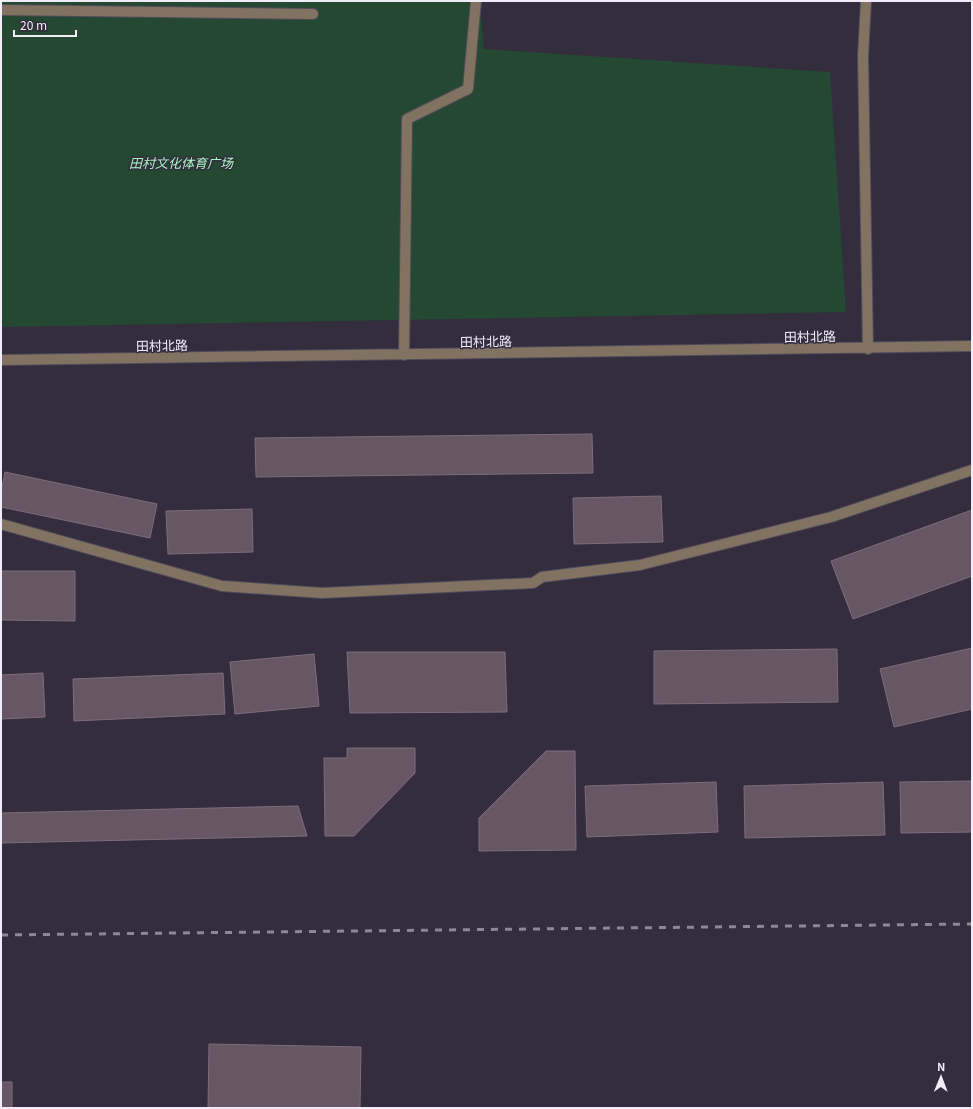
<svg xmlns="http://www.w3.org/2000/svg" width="973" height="1109" font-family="Georgia,'Noto Sans SC',serif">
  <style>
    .green { fill: #244832 }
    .building { fill: #675664; stroke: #7e6d7b }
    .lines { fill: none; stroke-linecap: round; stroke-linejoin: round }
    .minor-casing { stroke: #514c5c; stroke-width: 12 }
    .minor { stroke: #827261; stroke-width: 10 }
    .rail { stroke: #8d8896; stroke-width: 3; stroke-dasharray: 7 7; stroke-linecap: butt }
    .labels { text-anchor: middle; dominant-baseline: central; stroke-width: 3; stroke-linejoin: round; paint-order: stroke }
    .park-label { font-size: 13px; font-style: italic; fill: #a9f6c3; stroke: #332d3e }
    .street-label { font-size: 13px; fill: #f0edf8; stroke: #332d3e }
  </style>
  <rect width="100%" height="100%" fill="#332d3e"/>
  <path class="green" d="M1,1h479l4,48 346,23 16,240 -845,15z"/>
  <path class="building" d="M592,434l1,39 -337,4 -1,-39z
    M5,472l152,32 -7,34 -149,-31v-14z
    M661,496l2,46 -89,2 -1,-46z
    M252,509l1,43 -85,2 -2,-43z
    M972,510v66l-119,43 -22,-58z
    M1,571h74v50l-74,-1z
    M972,648v61l-78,18 -14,-58z
    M837,649l1,53 -184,2v-53z
    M347,652h158l2,60 -157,1z
    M314,654l5,52 -84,8 -5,-52z
    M43,673l2,44 -44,2v-44z
    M223,673l2,41 -151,7 -1,-42z
    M347,748h68v25l-61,63h-29l-1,-78h23z
    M546,751h29l1,99 -97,1v-33z
    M972,781v51l-71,1 -1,-51z
    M716,782l2,50 -131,5 -2,-51z
    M883,782l2,53 -140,3 -1,-52z
    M298,806l9,30 -306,7v-30z
    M209,1044l152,3 -1,61h-152z
    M1,1082h11v26h-11z"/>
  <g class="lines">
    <defs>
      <path id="minor" d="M866,1l-3,55 5,293
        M1,10l312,4
        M404,355l3,-236 61,-30 8,-88
        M1,360l971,-14
        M1,524l221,62 100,7 211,-10 9,-6 98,-12 191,-48 141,-47"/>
    </defs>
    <use href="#minor" class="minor-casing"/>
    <use href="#minor" class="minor"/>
    <path class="rail" d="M1,935l971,-11"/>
  </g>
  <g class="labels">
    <g class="park-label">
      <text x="181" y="162">田村文化体育广场</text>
    </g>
    <g class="street-label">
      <text transform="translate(810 336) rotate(-1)">田村北路</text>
      <text transform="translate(486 341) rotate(-1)">田村北路</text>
      <text transform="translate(162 345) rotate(-1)">田村北路</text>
    </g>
  </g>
  <rect width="973" height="1109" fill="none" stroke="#f0edf8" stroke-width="4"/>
  <g transform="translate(941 1077) rotate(1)" stroke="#332d3e" stroke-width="3" paint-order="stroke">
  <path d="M0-3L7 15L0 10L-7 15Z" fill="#f0edf8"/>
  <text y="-6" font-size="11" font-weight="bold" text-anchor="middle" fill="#f0edf8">N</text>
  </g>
  <path d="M14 30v6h62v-6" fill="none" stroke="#f0edf8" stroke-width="2"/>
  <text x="20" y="30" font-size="12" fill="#f0edf8" stroke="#332d3e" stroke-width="3" paint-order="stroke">20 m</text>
</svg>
